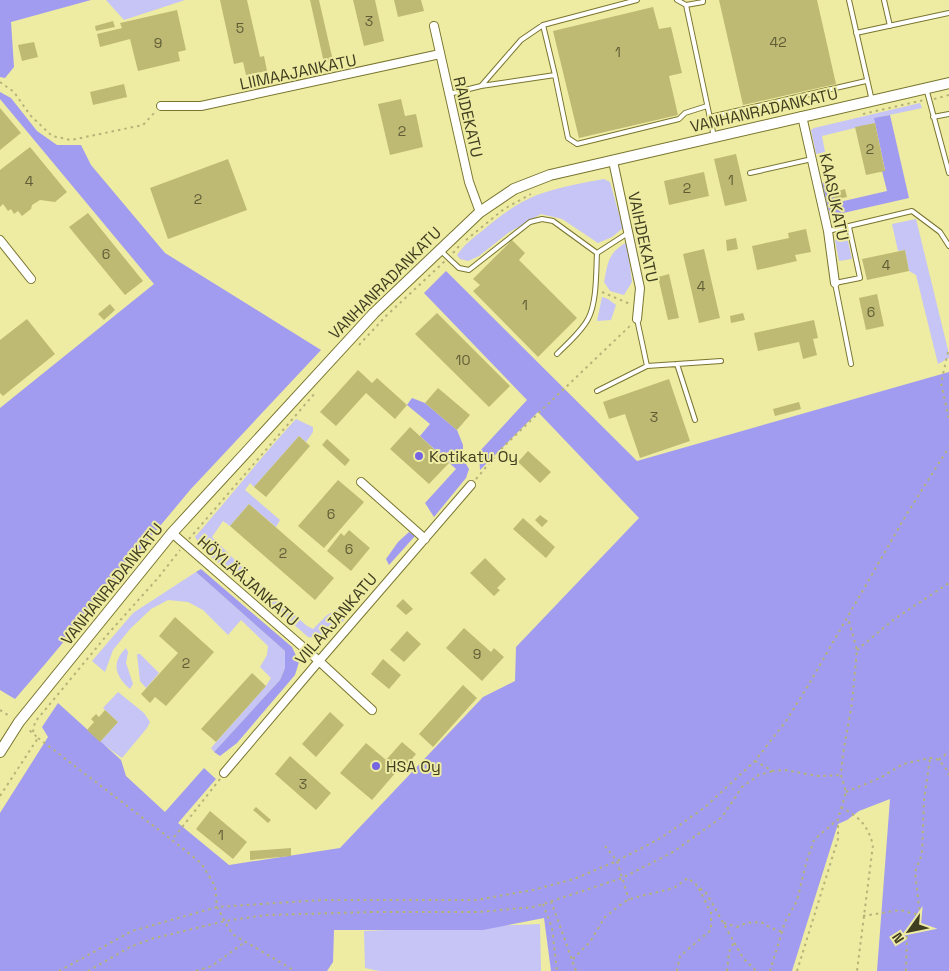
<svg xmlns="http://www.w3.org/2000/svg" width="949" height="971" font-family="'Space Grotesk',sans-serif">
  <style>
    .green { fill: #c6c5f5 }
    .forest { fill: #a19cf0 }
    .building { fill: #beba74 }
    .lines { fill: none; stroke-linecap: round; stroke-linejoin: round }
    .service-casing { stroke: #79752f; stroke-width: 6 }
    .minor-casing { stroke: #79752f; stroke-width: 10 }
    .tertiary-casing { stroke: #79752f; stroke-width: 12 }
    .path { stroke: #b6b379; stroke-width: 2; stroke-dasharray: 2.5 4; stroke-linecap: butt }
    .service { stroke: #fff; stroke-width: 4 }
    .minor { stroke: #fff; stroke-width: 8 }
    .tertiary { stroke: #fff; stroke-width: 10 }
    .poi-dot { fill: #7766e1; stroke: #eeeba3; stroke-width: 2 }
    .labels { text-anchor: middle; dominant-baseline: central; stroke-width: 4; stroke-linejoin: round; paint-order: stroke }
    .number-label { font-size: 14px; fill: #605d36 }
    .street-label { font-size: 16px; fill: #403e21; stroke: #eeeba3 }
    .poi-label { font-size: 16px; fill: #403e21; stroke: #eeeba3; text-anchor: start }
  </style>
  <rect width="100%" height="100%" fill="#eeeba3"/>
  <path class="green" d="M106,0h79l-61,20z
    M920,103l2,5 -47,10v5l-53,13 3,16 -9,2 -5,-24 3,-2z
    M604,179l6,3 13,46 -11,9 -14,6 -36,-24 -21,-5 -33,19 -29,23 -11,5 -8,-2 -3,-4c7,-10 16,-17 25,-24 16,-14 35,-28 55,-36 22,-8 45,-12 67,-16z
    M916,219l33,135v4l-11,6 -22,-89 -7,-4 -4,-21 -7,1 -6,-27z
    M847,237l5,22 -13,2 -4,-21z
    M627,242l5,40 -8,13 -14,-4 -6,-9c4,-20 4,-29 23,-40z
    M602,297l6,2 8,6 -5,15 -14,1z
    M296,419l17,8v5l-7,10 -7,-6 -45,51 -4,-4 -5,7 35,30 -4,7 -27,-23 -19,22 -7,-5 -11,16 30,30 -1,6 -5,1c-16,-8 -32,-21 -41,-37 34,-39 66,-80 101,-118z
    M196,572l89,79v17l-5,12 -66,72 -3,-4 55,-62 5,-8 -11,-11 7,-12 1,-9 -27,-26 -13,15 -25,-25 -15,-8 -20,-2 -17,9 -21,20 -17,21 -8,22 -13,-11 41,-48z
    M253,578l54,48 6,3 13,-13 11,-7 9,9c-13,13 -19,21 -38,19l-61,-54 2,-4z
    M126,648l2,4 -2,11 7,21 -3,5c-15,-13 -19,-26 -4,-41z
    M137,654h3l19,19 -13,15 -6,-7z
    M118,692l26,21 6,9 -3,6 -25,30 -22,-16 18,-20 -15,-14z
    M540,924l1,47h-162l-14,-3 -1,-37z"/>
  <path class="forest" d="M0,0h91l-80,22 3,45 -9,11 -5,-1z
    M0,92l11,6 26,33 20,14h24l10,20 74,88 156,97 -131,140 -144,173 -31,36 -15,-9v-282l154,-124 -154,-185z
    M890,115l19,83 -79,18 -8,-33 8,-2 5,22 52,-12 -5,-20 3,-1 -11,-52z
    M446,271l191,190 312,-89v599h-72l13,-172 -31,12 -12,9 -9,4 -46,147h-241l-7,-53 -61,12h-149l-1,32 -6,9h-327v-158l48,-76 -6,-10 16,-24 63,57 5,16 39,36 39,-44 12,11 -38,44 51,42 111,-17 143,-151 32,-16 1,-34 123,-129 -101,-106 -58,58 -1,-18 48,-52 -103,-107z
    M412,398l13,5 32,27 6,15v14l6,10 -3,9 -32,39 -9,-14 31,-34 -36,-33 10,-12 -23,-19z
    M409,532l6,4 -26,29 -3,-6 12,-17z
    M201,569l91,78 7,15 -4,13 -58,68 -17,13 -6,-4 66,-72 5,-12v-17l-89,-79z"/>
  <path class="building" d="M220,0h27l13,57 4,-1 3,15 -21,4 -3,-13 -9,2z
    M310,0h9l14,61 -9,2z
    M353,0h22l9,41 -20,5z
    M394,0h27l3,11 -26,6z
    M719,0h98l19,84 -93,21z
    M653,7l6,22 12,-2 11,46 -13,3 9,39 -99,23 -26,-107z
    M177,10l9,40 -8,2 2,9 -42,10 -8,-32 -30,8 -3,-13 25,-6 -2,-5z
    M113,21l2,6 -19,4 -1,-5z
    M34,42l4,15 -16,4 -4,-16z
    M124,84l3,13 -34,8 -3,-13z
    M401,99l4,17 11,-2 7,33 -33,8 -12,-51z
    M0,108l21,25 -21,17z
    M875,123l10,48 -19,4 -11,-48z
    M30,147l37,45 -12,10 -15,-2 -8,5 -1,4 -9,7 -4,-5 -4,3 -3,-5 -3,2 -5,-7 -3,3v-37z
    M736,154l11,47 -22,5 -11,-47z
    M228,159l19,51 -79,29 -18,-51z
    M704,172l5,24 -40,9 -5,-24z
    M845,189l2,8 -13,3 -2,-7z
    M88,213l55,68 -18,14 -56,-68z
    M806,229l5,23 -16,3 2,6 -40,9 -5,-24 37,-8 -1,-5z
    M736,238l2,11 -11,2 -1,-11z
    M512,240l13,13 -6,7 58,58 -39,39 -65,-66 7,-6 -7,-6z
    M704,249l16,69 -21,5 -16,-69z
    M905,250l4,21 -42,9 -5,-21z
    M669,274l10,44 -11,2 -10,-43z
    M877,294l7,32 -18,4 -7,-32z
    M110,304l5,6 -11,10 -6,-6z
    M437,313l73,73 -21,21 -74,-73z
    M743,313l2,7 -14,3 -1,-7z
    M27,319l28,35 -52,42 -3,-3v-53z
    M814,320l4,18 -5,1 4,16 -14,4 -4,-17 -41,9 -4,-18z
    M358,370l14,13 5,-5 30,27 -12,14 -29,-26 -30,33 -16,-14z
    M669,379l21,62 -50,17 -15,-44 -16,5 -6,-17z
    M438,388l32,27 -13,15 -32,-27z
    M799,402l2,7 -26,7 -2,-7z
    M410,427l39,36 -20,21 -39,-35z
    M299,436l11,10 -44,51 -12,-10z
    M327,439l23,21 -5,6 -23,-21z
    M528,451l23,21 -11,11 -22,-21z
    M338,480l26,22 -40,46 -26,-22z
    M249,504l85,74 -19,22 -85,-74z
    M540,515l8,6 -6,6 -7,-7z
    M523,518l32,29 -9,11 -33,-29z
    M349,530l21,18 -19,23 -24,-20 14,-18 3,3z
    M485,558l21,21 -9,9 3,2 -6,6 -24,-23z
    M403,599l10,10 -7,6 -10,-9z
    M175,617l39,35 -48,54 -11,-9 -5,6 -9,-9 37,-41 -19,-17z
    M464,628l27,24 3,-4 10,9 -22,24 -36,-33z
    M407,631l14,13 -17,18 -14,-12z
    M383,659l18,16 -12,14 -18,-15z
    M252,673l14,13 -50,56 -15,-13z
    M463,685l14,13 -44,49 -14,-13z
    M105,710l13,12 -18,20 -13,-12 7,-8 -3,-3 5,-5 3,3z
    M330,712l14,13 -28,32 -14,-13z
    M402,742l14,12 -16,19 -3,-2 -25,29 -32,-27 26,-30 20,17z
    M290,756l41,37 -15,17 -41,-36z
    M256,807l15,13 -3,3 -15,-13z
    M210,811l37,31 -14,17 -37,-30z
    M291,848v8l-41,4v-9z"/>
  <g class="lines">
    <defs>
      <path id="service" d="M677,0l9,5
        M703,0v2l-17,3 28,132
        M849,0l23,101
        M884,0l6,26
        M856,33l93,-20
        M555,75l13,63 9,6 102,-25 6,-6 22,-7
        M481,86l74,-11 -12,-50
        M926,88l23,85
        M449,94l32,-8 40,-46 22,-15 94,-25
        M710,117l156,-36
        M933,117l16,-3
        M750,173l62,-14
        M849,227l11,51 -25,5 16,81
        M828,231l84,-20 28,21 9,14
        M441,251l18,17 10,2 61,-48 12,-3 11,2 44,32
        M557,354c11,-11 24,-22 31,-35 9,-16 8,-48 9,-66l31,-20
        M677,364l18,56
        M647,366l74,-5
        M597,391l50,-25 -10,-47"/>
      <path id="minor" d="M434,26l35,156 11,30
        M161,106h40l239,-52
        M802,116l26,115 7,52
        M613,161l27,127 -3,31
        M0,240l31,39
        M361,482l64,57
        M172,533l147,128 53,49
        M224,773l95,-112 152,-176"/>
      <path id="tertiary" d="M0,752l19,-30 153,-189 202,-220 106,-101 34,-23 36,-14 399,-92"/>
    </defs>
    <use href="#service" class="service-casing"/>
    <use href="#minor" class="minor-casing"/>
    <use href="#tertiary" class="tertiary-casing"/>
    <path class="path" d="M0,82l14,10 16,23 22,21 19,4 72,-15 13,-14
      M934,99l15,-4
      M863,114l61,-14
      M466,240l38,-31 27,-15
      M453,253l7,-8
      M602,292l28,12
      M359,345l27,-29 59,-55
      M948,352l-7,31 8,36
      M476,479l27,-32 129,-123
      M189,539l126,-146
      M857,650l36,-30 56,-37
      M0,710l11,7
      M33,732l2,-10 72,-87 51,-57 22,-28
      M38,738l134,102
      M939,760l10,-9
      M755,761l18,10 12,-1 33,6 23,-1
      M220,779l-48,61 29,23 14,23 2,21 12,22 5,6 61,36
      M846,792l34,-14 23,-14 27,-6 9,2 8,10 2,5
      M0,796l38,-58 -11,-10
      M841,807c19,11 26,17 32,38l-16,126
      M605,846l12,15 12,39
      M551,901l25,70
      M543,904l9,24 5,43
      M863,916l37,-6 19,5
      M724,923l13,4 9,-4 15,-1 10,6 11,4
      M573,959l17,-17 15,-25 19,-15 9,-4 41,-10 14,-10 19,16 36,64 13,13
      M59,971l73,-40 85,-24 104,-7h155l57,-10 41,-11 43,-18 44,-23 43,-30 51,-47 31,-40 23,-37 96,-167 44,-70
      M88,971l42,-24 21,-8 74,-18 41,-6 106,-3h107l54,-5 10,-3 79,-26 51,-26 49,-35 20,-30 17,-12 14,-4
      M196,971l16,-5 33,-24
      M677,971l3,-15 31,-26v-17l-13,-26
      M727,971l2,-19 5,-10
      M770,971l15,-49 12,-21 9,-38 8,-23 24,-21
      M797,971l41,-132v-20l8,-27 -5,-17 2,-21 9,-51 5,-53 -9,-32
      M906,971l1,-35 13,-21 -5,-43 7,-18 2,-54 6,-42"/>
    <use href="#service" class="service"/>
    <use href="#minor" class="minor"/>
    <use href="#tertiary" class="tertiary"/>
  </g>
  <g class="poi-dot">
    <circle cx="419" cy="456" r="5"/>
    <circle cx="376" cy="766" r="5"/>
  </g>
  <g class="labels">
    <g class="number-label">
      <text x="369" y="21">3</text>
      <text x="240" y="28">5</text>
      <text x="778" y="42">42</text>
      <text x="158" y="43">9</text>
      <text x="618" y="52">1</text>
      <text x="402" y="131">2</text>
      <text x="870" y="149">2</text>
      <text x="731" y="180">1</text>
      <text x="29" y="181">4</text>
      <text x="687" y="188">2</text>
      <text x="198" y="199">2</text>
      <text x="106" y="254">6</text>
      <text x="886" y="265">4</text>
      <text x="701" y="286">4</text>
      <text x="525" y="305">1</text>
      <text x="871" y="312">6</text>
      <text x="463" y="360">10</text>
      <text x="654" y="417">3</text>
      <text x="331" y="514">6</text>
      <text x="349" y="549">6</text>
      <text x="283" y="553">2</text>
      <text x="477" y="654">9</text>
      <text x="186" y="663">2</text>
      <text x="303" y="784">3</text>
      <text x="221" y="835">1</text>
    </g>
    <g class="street-label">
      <text transform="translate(298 72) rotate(-12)">LIIMAAJANKATU</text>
      <text transform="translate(764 110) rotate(-13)">VANHANRADANKATU</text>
      <text transform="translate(468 117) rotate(77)">RAIDEKATU</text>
      <text transform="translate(834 197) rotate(78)">KAASUKATU</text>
      <text transform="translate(643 237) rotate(78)">VAIHDEKATU</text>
      <text transform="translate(385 283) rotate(-45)">VANHANRADANKATU</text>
      <text transform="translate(248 581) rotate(41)">HÖYLÄÄJANKATU</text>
      <text transform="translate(112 584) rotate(-51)">VANHANRADANKATU</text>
      <text transform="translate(336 619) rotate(-49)">VIILAAJANKATU</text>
    </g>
    <g class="poi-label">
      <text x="429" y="456">Kotikatu Oy</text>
      <text x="386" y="766">HSA Oy</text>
    </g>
  </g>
  <g transform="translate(909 931) rotate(237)" stroke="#eeeba3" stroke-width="4" paint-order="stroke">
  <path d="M0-4L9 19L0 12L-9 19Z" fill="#403e21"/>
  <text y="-8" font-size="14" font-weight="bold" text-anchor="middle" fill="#403e21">N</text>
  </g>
</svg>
